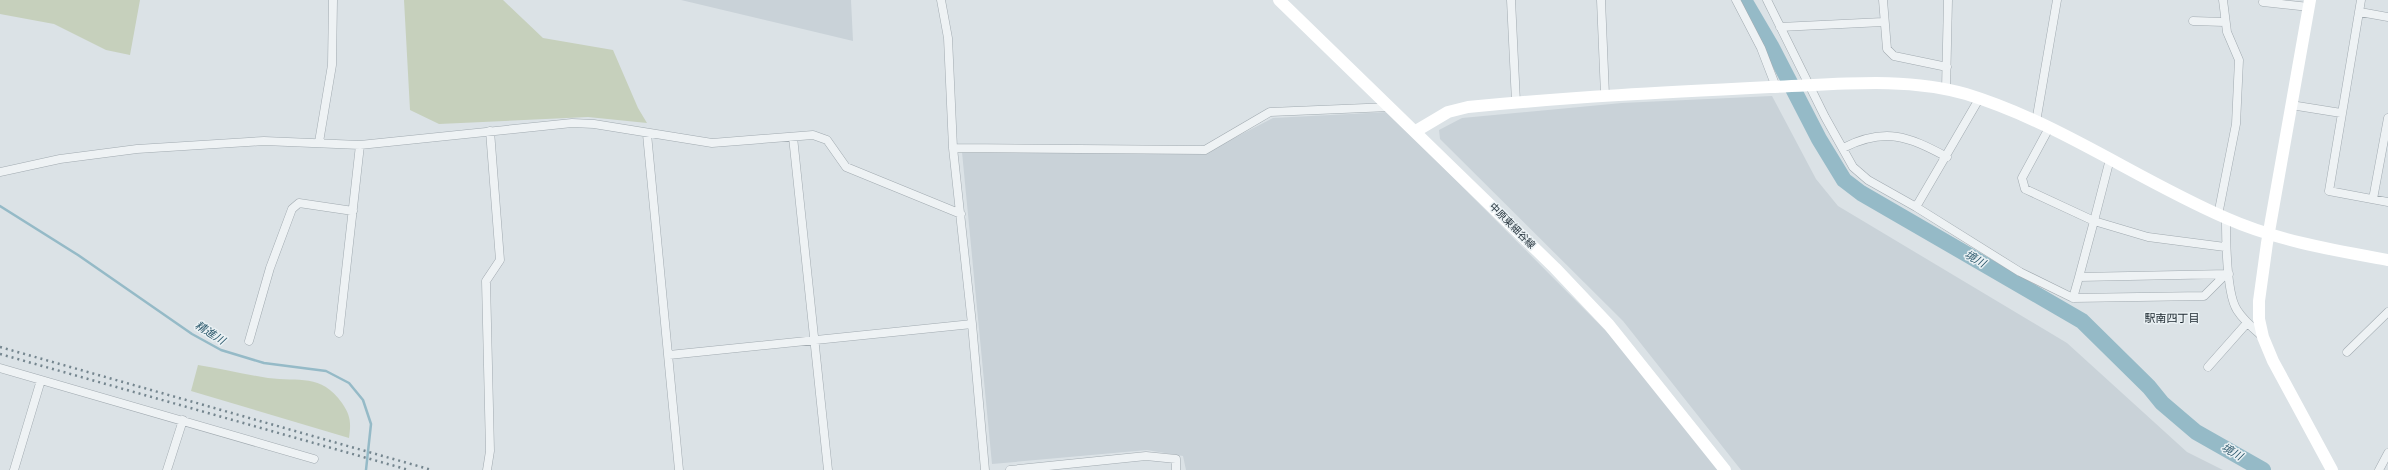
<svg xmlns="http://www.w3.org/2000/svg" width="2388" height="470" font-family="'Fira Sans Condensed','Noto Sans JP',sans-serif">
  <style>
    .built { fill: #c9d2d8 }
    .green { fill: #c6d0bc }
    .lines { fill: none; stroke-linecap: round; stroke-linejoin: round }
    .stream { stroke: #95bac7; stroke-width: 2.5 }
    .river { stroke: #95bac7; stroke-width: 16 }
    .street-casing { stroke: #a1aab0; stroke-width: 9 }
    .street { stroke: #eef2f4; stroke-width: 8 }
    .secondary { stroke: #fff; stroke-width: 12 }
    .rail { stroke: #75868f; stroke-width: 2.5; stroke-dasharray: 2 4; stroke-linecap: butt }
    .labels { text-anchor: middle; dominant-baseline: central; stroke-width: 3; stroke-linejoin: round; paint-order: stroke }
    .street-label { font-size: 10px; fill: #25333c; stroke: #eaf1f4 }
    .water-label { font-size: 11px; font-style: italic; fill: #305c6f; stroke: #eaf1f4 }
    .neighbourhood-label { font-size: 11px; fill: #18242c; stroke: #eaf1f4 }
  </style>
  <rect width="100%" height="100%" fill="#dbe2e6"/>
  <path class="built" d="M681,0h170l2,41z
    M1772,96l44,83 22,27 229,137 120,109 36,18h-482l-118,-149 -183,-182 -1,-9 23,-12 160,-15z
    M1388,112l220,221 113,137h-535l-3,-14 -36,-6 -155,14 -30,-312 3,-2 242,2 66,-34z"/>
  <path class="green" d="M0,0h140l-10,55 -24,-5 -52,-26 -54,-10z
    M404,0h99l40,38 70,12 25,58 9,15 -59,-6 -149,7 -29,-14z
    M198,365c23,4 46,9 70,13 31,4 53,-5 74,25 9,13 9,20 7,35l-158,-47z"/>
  <g class="lines">
    <path class="stream" d="M0,206l78,49 114,79 29,16 43,13 62,8 23,12 14,17 8,24 -5,46"/>
    <path class="river" d="M1744,0l27,46 48,93 25,41 17,13 221,128 67,66 13,16 34,29 67,38"/>
    <defs>
      <path id="street" d="M941,0l7,38 5,110 19,176 13,146
        M1511,0l5,102
        M1601,0l4,95
        M1736,0l25,48 15,39
        M1767,0l58,117 28,50 15,13 48,27
        M1883,0l4,49 7,7 53,11
        M2361,0l-32,191 59,11
        M2263,2l46,5
        M2360,12l28,5
        M2193,21l31,1
        M1780,27l103,-5
        M1946,89l2,-89
        M1979,99l-63,108 104,65 53,26 6,-21 150,-3
        M2291,105l50,8
        M2036,122l21,-122
        M2049,128l-27,50 3,11 69,32 -15,56
        M647,134l32,336
        M793,137l35,333
        M319,142l13,-77 1,-65
        M953,148l252,2 65,-38 120,-5
        M1843,148c42,-21 65,-12 104,9
        M2110,159l-16,62 54,16 77,10
        M0,172l60,-13 77,-10 127,-8 96,4 212,-22 22,1 118,19 101,-8 14,5 19,27 115,47
        M2373,199l15,-81
        M2218,215l18,-91 3,-64 -12,-28 -4,-32
        M2226,219c0,21 0,74 11,91 7,11 17,19 26,27
        M2073,298l131,-2 21,-21
        M339,333l21,-188
        M249,341l21,-73 22,-59 7,-6 54,8
        M2347,352l41,-40
        M669,355l303,-31
        M2208,367l39,-44
        M0,368l314,91
        M14,470l27,-90
        M167,470l16,-50
        M487,470l3,-19 -4,-170 14,-21 -10,-129
        M1010,470l136,-14 30,3v11
        M2379,470l9,-17"/>
    </defs>
    <use href="#street" class="street-casing"/>
    <use href="#street" class="street"/>
    <path class="secondary" d="M1279,0l276,268 54,57 116,145
      M2310,0l-43,243 -8,58v18l4,18 10,24 59,109
      M1416,131l32,-19 20,-5c100,-10 201,-15 302,-20 63,-2 134,-11 196,7 92,28 172,86 260,124 52,23 107,32 162,42"/>
    <path class="rail" d="M0,347l432,123
      M0,354l409,116"/>
  </g>
  <g class="labels">
    <g class="street-label">
      <text transform="translate(1512 226) rotate(45)">中原東細谷線</text>
    </g>
    <g class="water-label">
      <text transform="translate(1975 259) rotate(30)">境川</text>
      <text transform="translate(210 333) rotate(32)">精進川</text>
      <text transform="translate(2232 452) rotate(30)">境川</text>
    </g>
    <g class="neighbourhood-label">
      <text x="2172" y="318">駅南四丁目</text>
    </g>
  </g>
</svg>
